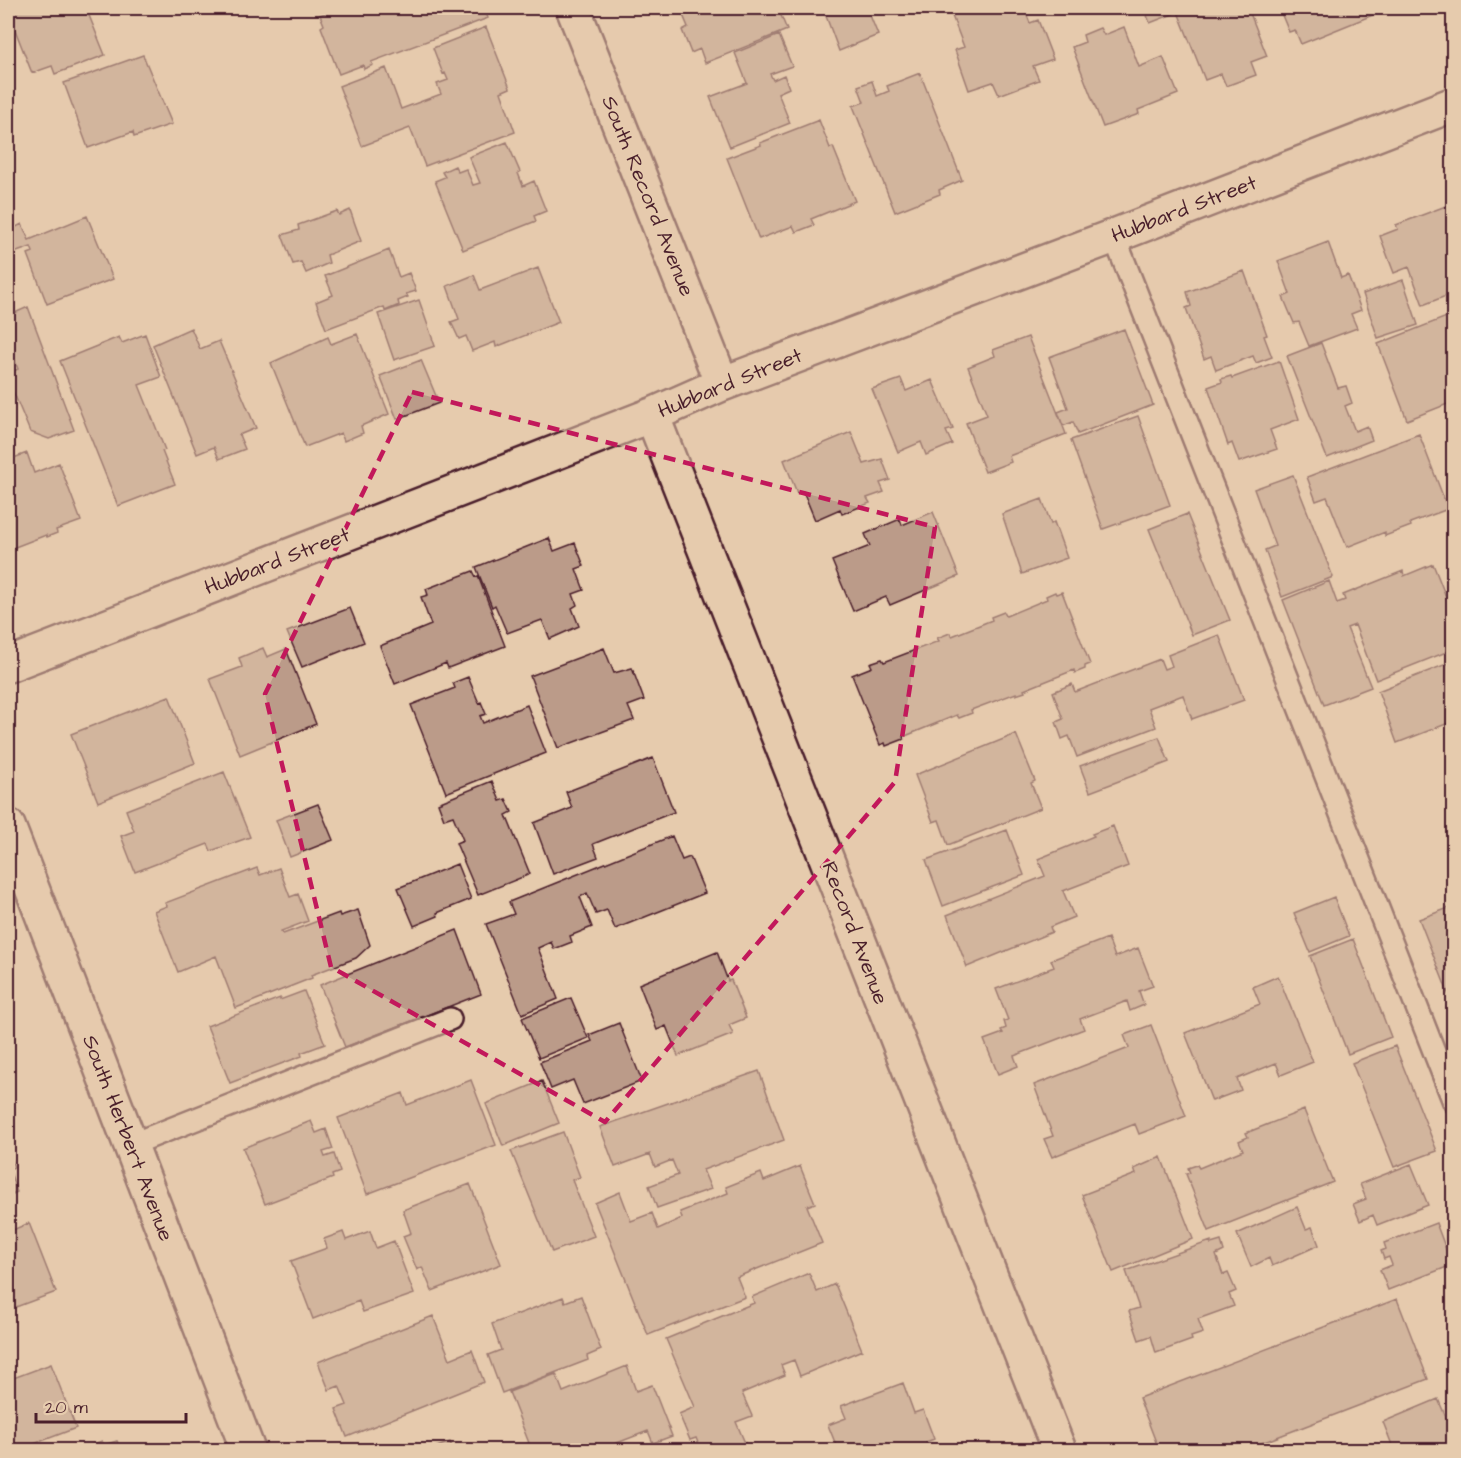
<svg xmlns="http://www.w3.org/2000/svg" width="1461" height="1458" font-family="'Architects Daughter',sans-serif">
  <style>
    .building { fill: #bb9b89; stroke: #4a1f2b; stroke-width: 1.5 }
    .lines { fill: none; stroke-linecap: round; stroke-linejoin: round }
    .lane-casing { stroke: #4a1f2b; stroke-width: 26 }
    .street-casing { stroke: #4a1f2b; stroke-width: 38 }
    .lane { stroke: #e6cbad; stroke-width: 21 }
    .street { stroke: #e6cbad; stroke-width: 33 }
    .marked { fill: none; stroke: #c2185b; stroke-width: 4.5; stroke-dasharray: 12 8; stroke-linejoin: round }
    .labels { text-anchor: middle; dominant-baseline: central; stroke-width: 4.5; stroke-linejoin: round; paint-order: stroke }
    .street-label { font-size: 21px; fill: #4a1f2b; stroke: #e6cbad }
  </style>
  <rect width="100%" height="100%" fill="#e6cbad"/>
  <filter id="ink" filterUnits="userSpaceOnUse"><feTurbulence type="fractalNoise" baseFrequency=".0167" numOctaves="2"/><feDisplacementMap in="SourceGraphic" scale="12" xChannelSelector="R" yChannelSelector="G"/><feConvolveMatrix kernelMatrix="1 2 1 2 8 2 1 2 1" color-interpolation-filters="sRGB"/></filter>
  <g filter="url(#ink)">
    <path class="building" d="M20,8h66l19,47 -50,19 -3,-8 -20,7 -24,-61z
      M338,8h146l4,10 -117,44 2,3 -9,4 -1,-4 -24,9 -18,-47 3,-2 -4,-10z
      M680,8h98l9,22 -82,33 -5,-14 -9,4 -9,-23 6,-3z
      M823,8h44l11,27 -39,16z
      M949,8h75l6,15 8,-3 15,39 -20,7 6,14 -40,15 -6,-13 -24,8 -14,-40 9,-3z
      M1144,8h104l19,48 -16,6 5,13 -30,11 -5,-12 -16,6 -27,-68 -28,11z
      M1279,8h111l-89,36 -6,-14 -6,2z
      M486,27l24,61 -9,4 14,40 -90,34 -15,-38 -48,18 -23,-60 47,-18 15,41 40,-15 -4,-10 11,-4 -3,-7 -2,1 -10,-26z
      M1124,27l15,40 24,-10 15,37 -40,16 1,4 -36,13 -31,-80 13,-5 -2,-7 17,-7 4,7z
      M779,35l13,31 -22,8 3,6 11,-5 5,13 -11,5 12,30 -60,24 -20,-50 37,-14 -12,-30z
      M143,55l29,69 -38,13 -1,-5 -45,16 -24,-65z
      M920,73l42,107 -23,10 1,4 -45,18 -42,-106 11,-4 -6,-16 14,-5 5,15 12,-5 -2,-5z
      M819,120l11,28 3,-1 22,54 -44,18 3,6 -18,7 -3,-6 -34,13 -32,-81 34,-13 -1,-2z
      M507,142l13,30 -2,1 5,13 11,-5 12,30 -12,5 2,5 -73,29 -28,-69 10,-4 -3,-5 13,-6 3,6 8,-3 7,16 7,-2 -11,-26z
      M1451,204l3,8v88l-3,-6 -28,11 -14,-38 -15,6 -14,-37 18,-7 -2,-4z
      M350,210l11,31 -34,14 2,8 -23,10 -5,-11 -8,2 -11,-29 17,-5 -1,-5 39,-14 2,4z
      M87,216l26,63 -66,25 -19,-50 5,-2 -2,-5 -20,7 -3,-6v-17l14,-7 7,16z
      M1328,242l13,36 7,-3 13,35 -10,4 6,14 -48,18 -10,-24 -5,1 -11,-26 7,-3 -12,-33z
      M389,250l10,27 10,-4 7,18 -10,3 2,3 -10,4 1,4 -14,6 -1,-4 -58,22 -10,-27 17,-7 -8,-19z
      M538,268l21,54 -63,25 -1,-5 -23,9 -6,-15 -7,3 -8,-17 8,-3 -12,-33 27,-11 6,15z
      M1244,271l23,64 -3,1 8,21 -16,6 -3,-7 -37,14 -5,-14 -7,3 -18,-51 5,-2 -4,-14z
      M1403,280l15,45 -40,13 -15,-44z
      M419,300l16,46 -41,14 -16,-46z
      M28,307l46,123 -25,9 -19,-7 -22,-53v-6l10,-4 -10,-26v-27z
      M1454,314v92h-3l-1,-3 -43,17 -29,-76z
      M191,328l9,21 19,-8 37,87 -17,7 6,14 -26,10 -5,-12 -17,7 -44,-109z
      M1124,329l29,76 -75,29 -5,-12 -10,4 -5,-14 10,-4 -19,-51z
      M145,334l16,43 -22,8 26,65 -3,1 13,33 -57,22 -58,-145 59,-24 3,6z
      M357,334l32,80 -28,12 2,7 -19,8 -3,-8 -36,14 -34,-84 57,-26 3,7z
      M1028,337l38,97 -57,22 2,6 -26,10 -19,-49 21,-8 -19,-48 27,-11 -2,-6z
      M1321,343l17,45 8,-2 6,17 -7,3 10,25 12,-5 5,14 -45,18 -40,-102z
      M421,360l18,43 -42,16 -17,-43z
      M1279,361l20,58 -29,11 7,19 -38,13 -7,-19 -4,2 -20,-58 14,-5 -1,-3 10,-3 1,2z
      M901,379l5,12 26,-11 21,49 -7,2 6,13 -26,11 -5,-13 -23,10 -26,-63z
      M1138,416l32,89 -67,24 -32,-89z
      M851,432l13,32 18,-5 8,21 -10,3 4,9 -17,6 3,5 -28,11 -2,-5 -25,11 -12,-29 -6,2 -13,-33z
      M1419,434l29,75 -38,14 1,3 -26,10v-4l-38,15 -20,-50 -11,4 -9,-24z
      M27,453l7,20 25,-10 22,58 -25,9 1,3 -10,4 -1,-2 -36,14 -2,-7v-82z
      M1293,475l40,102 -51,20 -17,-47 10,-4 -21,-57z
      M1042,499l9,25 3,-2 13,36 -45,16 -20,-60z
      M933,512l26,64 -69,29 -4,-8 -33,14 -21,-50 38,-15 -5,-12 35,-15 2,6z
      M1187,514l43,106 -38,15 -43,-106z
      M549,538l5,13 21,-8 9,23 -8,3 8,21 -11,4 4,11 -5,3 7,18 -29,13 -8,-19 -35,13 -12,-28 -3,2 -16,-40z
      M1433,564l19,48 2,-1v38l-78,31 -21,-55 -8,3 24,59 -47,18 -41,-105 46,-19 8,22 8,-3 -2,-5 60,-24 1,5z
      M473,571l3,6 2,-1 27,70 -57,22 -2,-5 -51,21 -15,-38 51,-21 -10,-28 7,-2 -2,-6z
      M1055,592l1,2 6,-2 28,72 -5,2v3l-10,4 -1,-3 -50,20 1,2 -9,3v-2l-45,17 1,3 -13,5 -2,-3 -54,22 1,2 -18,7 -1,-3 -5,2 -28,-70 20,-8 -2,-4 12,-4 2,3 55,-21 -2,-3 13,-5 2,3 40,-16 -1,-3 13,-5 2,4 41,-17 -1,-3z
      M350,608l14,34 -62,25 -15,-35z
      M1219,635l25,65 -52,19 -9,-24 -34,13 7,19 -79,30 -8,-21 -7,3 -6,-17 7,-3 -10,-27 19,-8 3,8 85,-33 4,10 8,-3 -4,-11z
      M263,648l4,9 19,-8 30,75 -76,31 -30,-76 32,-12 -3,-9z
      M604,648l10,25 18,-5 12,32 -16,6 6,14 -76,28 -28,-72z
      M1454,661v60l-57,22 -19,-52z
      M468,677l11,26 2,-1 5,12 -6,2 3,7 44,-18 19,48 -100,40 -35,-88 44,-17 -2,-5z
      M169,696l26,67 -97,39 -27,-68z
      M1016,734l19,47 -4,2 10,25 -93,37 -9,-25 -6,2 -18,-47z
      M1159,737l10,25 -79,30 -10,-26z
      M653,758l21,54 -81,32 5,13 -45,17 -19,-51 38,-15 -6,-16z
      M224,772l26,65 -39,14 -3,-7 -73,28 -14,-36 13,-5 -8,-21z
      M492,781l8,20 6,-2 6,13 -6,3 24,59 -52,21 -22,-52 7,-3 -10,-24 -9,3 -6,-16z
      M318,804l15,36 -43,17 -14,-37z
      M1113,826l15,40 -65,25 11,26 -24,10 2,5 -85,35 -20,-52 98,-39 -7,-17 56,-23 -2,-2z
      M1007,830l17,45 -81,31 -17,-46z
      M672,836l10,24 8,-3 15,36 -90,36 -8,-19 -11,4 -9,-21 -7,4 12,30 -22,9 2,6 -18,7 -3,-7 -13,6 20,51 -36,15 -36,-90 28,-10 -5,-12z
      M457,864l14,35 -34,14 1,3 -24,10 -16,-38z
      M257,868l3,7 19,-7 11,29 8,-3 10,27 -27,10 2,3 56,-21 1,3 18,-6 12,35 -14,13 -45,17 1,3 -76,30 -20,-52 -38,16 -24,-61 13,-5 -2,-3z
      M1334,897l15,39 -39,16 -16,-39z
      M1454,906v102l-35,-89z
      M457,930l24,64 -136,53 -25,-62z
      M1108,938l7,19 23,-9 15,38 -14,5 5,14 -14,6 -3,-10 -47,18 4,10 -70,27 4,10 -20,8 -14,-34 19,-7 -2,-3 5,-2 -2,-7 4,-1 -12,-31 58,-22 -3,-7z
      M1353,939l38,98 -43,17 -38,-98z
      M717,952l11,29 3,-1 15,38 -17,7 4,9 -55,22 -12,-30 -9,4 -18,-46z
      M1278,976l35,86 -32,13 -5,-12 -39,16 4,11 -29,11 -27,-68 75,-29 -7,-17z
      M304,991l21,53 -24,9 1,3 -72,27 -23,-57 73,-28v2z
      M571,998l17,40 -49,20 -17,-40z
      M619,1023l23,58 -59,23 -10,-24 -22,9 -11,-27 52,-21 -3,-6z
      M1151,1025l35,91 -47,18 -4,-10 -83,33 -8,-18 9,-3 -19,-51 95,-37 -5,-13z
      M1395,1046l42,105 -43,16 -42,-104z
      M759,1071l25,69 -81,30 8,19 -54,19 -8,-22 29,-11 -6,-15 -17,7 -5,-13 -35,13 -15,-40z
      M471,1080l25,65 -129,49 -29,-76 65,-25 4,12z
      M542,1081l17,42 -56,23 -17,-42z
      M1304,1110l29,72 -124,49 -23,-57 4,-1 -2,-5 9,-3 2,3 44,-18 -4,-9 9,-4 -2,-4z
      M311,1121l5,12 10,-4 7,20 -10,3 2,5 9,-3 6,18 -8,3 1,3 -68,26 -22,-56z
      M563,1132l17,45 -8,3 22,56 -42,16 -41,-101z
      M8,1149l6,18 -5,2 8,23 -9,4z
      M1161,1157l32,82 -80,33 -31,-77 54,-21 -2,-5z
      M1411,1164l17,41 -51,20 -4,-10 -13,6 -7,-17 13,-5 -6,-15z
      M800,1166l15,37 -8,3 15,37 -85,34 8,20 -97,38 -53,-132 25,-11 11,29 21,-8 6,16 24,-11 -2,-6 48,-19 -2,-6 35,-14 3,8z
      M470,1184l31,80 -69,27 -10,-24 -5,3 -14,-34 8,-3 -8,-23z
      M1297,1207l9,22 6,-2 7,18 -47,21 -3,-8 -18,9 -14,-33z
      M29,1223l27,69 -48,18v-78z
      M1436,1223l16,42 -64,25 -8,-20 12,-5 -3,-8 -5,2 -3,-8 5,-2 -2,-6z
      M370,1231l6,17 18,-7 20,53 -51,18 -4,-11 -46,18 -22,-58 36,-13 -3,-9 19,-7 3,8z
      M1211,1241v3l10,-3 3,10 -8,4 7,20 5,-2 8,18 -7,3 5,12 -36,13 5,14 -12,4 1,3 -36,13 -5,-17 -12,4 -10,-29 10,-3 -13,-37z
      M809,1273l8,19 18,-8 27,66 -62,26 -6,-16 -13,5 4,10 -43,18 10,23 -16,6 12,28h-47l-5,-12 -6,2 -11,-26 16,-7 -29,-68 88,-36 -2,-6z
      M581,1296l20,54 -14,6 1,4 -86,33 -14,-38 13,-5 -9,-26 71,-27 2,5z
      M1397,1299l31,80 -185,71h-84l-20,-52z
      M433,1316l17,43 22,-9 12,32 -137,55 -11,-28 11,-4 -8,-19 -10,4 -11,-28z
      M51,1364l25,64 -58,22h-10v-70z
      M627,1366l9,25 16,-6 20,51 -19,7 -5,-12 -49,19h-88l18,-7 -20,-51 47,-18 7,18z
      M903,1383l11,30 9,-3 11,29 -8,3 4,8h-71l-1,-2 -7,2h-13l-10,-25 18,-7 -5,-12z
      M1454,1392v18l-7,-16z
      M1438,1399l16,37v14h-60l-11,-28z
      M102,1441l2,4 13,-4 4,9h-44z
      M450,1442l3,8h-24z"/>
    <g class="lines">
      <defs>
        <path id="lane" d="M1114,236l340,866
          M130,1145l320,-126"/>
        <path id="street" d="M573,8l149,376
          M652,415l407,1035
          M8,665l644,-250 70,-31 392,-148 340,-132
          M8,826l240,624"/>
      </defs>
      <use href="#lane" class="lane-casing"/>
      <use href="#street" class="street-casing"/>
      <use href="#lane" class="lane"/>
      <use href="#street" class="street"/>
    </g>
  </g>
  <path d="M0 0H1461V1458H0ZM412,392l523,135 -40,255 -290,340 -274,-155 -66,-273z" fill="#e6cbad" fill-opacity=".55" fill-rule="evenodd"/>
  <path class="marked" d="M412,392l523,135 -40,255 -290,340 -274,-155 -66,-273z"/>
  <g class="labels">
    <g class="street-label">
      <text transform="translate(648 196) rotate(68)">South Record Avenue</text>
      <text transform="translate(1184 209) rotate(-21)">Hubbard Street</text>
      <text transform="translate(730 383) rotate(-22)">Hubbard Street</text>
      <text transform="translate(277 561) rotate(-21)">Hubbard Street</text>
      <text transform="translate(855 933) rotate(69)">Record Avenue</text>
      <text transform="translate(128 1138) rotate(69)">South Herbert Avenue</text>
    </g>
  </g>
  <rect width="1461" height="1458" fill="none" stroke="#e6cbad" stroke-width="30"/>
  <rect x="15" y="15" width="1431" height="1428" fill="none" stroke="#4a1f2b" stroke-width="2" filter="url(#ink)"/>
  <path d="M36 1413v9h150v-9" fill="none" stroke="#4a1f2b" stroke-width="3"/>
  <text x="45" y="1413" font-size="18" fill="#4a1f2b" stroke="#e6cbad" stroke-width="4.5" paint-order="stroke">20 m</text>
</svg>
